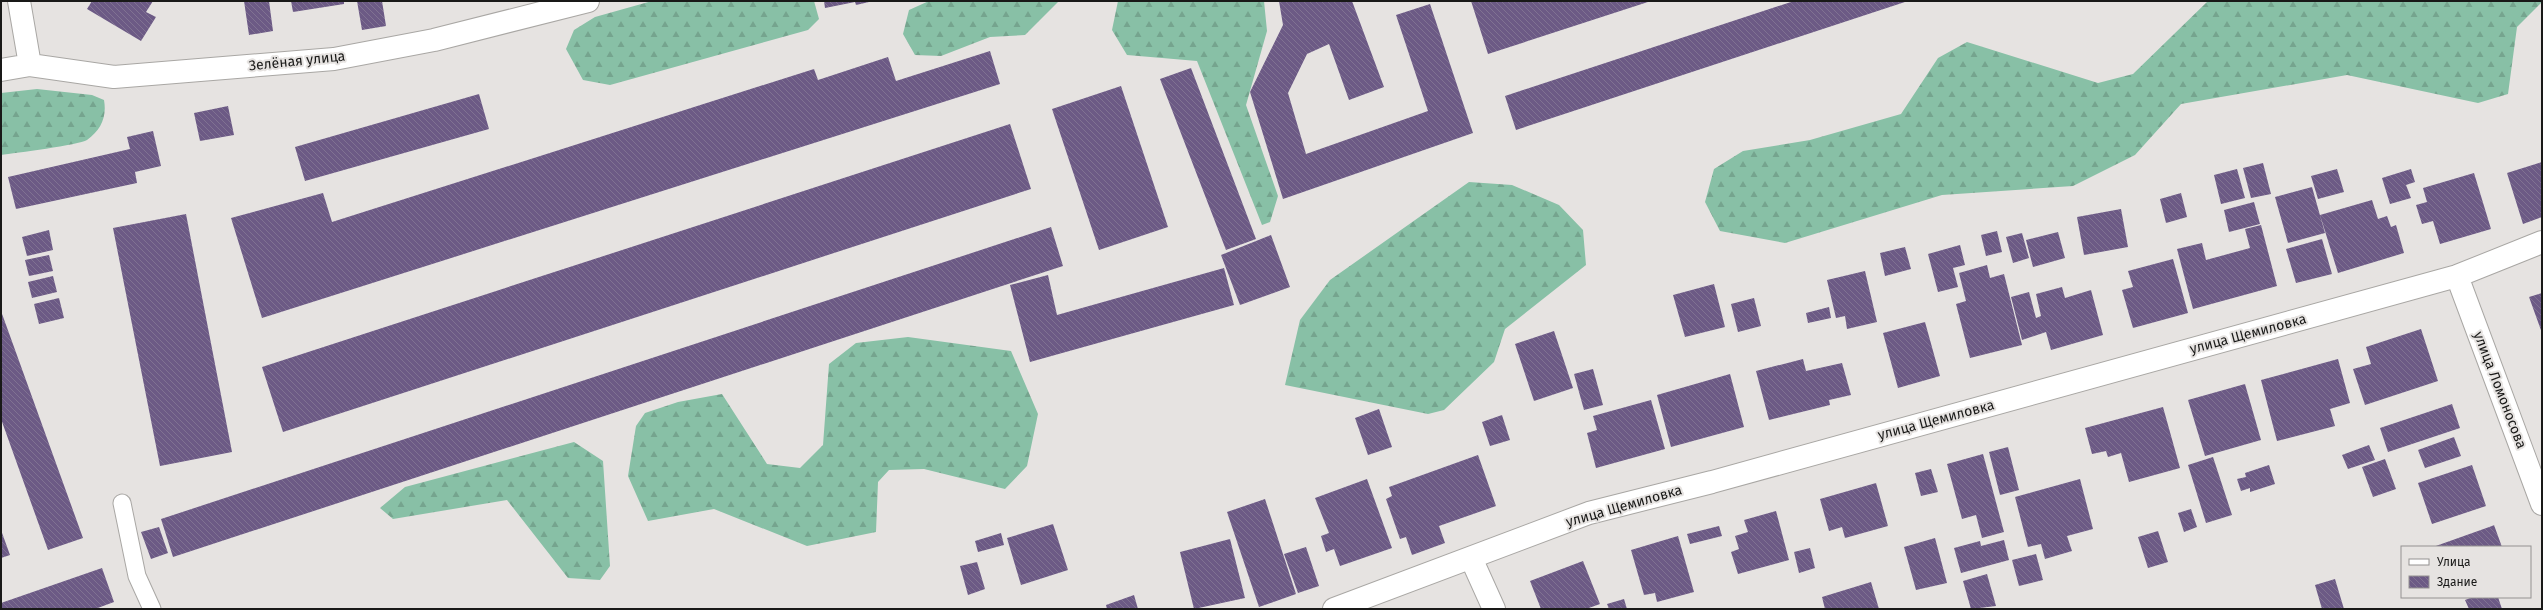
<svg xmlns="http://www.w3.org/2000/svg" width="2543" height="610" font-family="'Fira Sans',sans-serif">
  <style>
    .forest { fill: url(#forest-firs) }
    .building { fill: url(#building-back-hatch) }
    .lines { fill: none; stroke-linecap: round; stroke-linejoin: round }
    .service-casing { stroke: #a9a7a4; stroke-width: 19 }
    .minor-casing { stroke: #a9a7a4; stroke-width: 24 }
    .service { stroke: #fff; stroke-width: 17 }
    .minor { stroke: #fff; stroke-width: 22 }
    .labels { text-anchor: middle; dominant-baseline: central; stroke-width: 4; stroke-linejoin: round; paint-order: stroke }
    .street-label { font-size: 14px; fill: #191918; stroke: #e6e3e1 }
  </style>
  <defs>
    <pattern id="forest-firs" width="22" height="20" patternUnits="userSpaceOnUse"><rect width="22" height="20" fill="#88c0a6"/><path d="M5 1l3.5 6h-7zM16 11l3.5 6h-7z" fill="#75a48e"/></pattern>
    <pattern id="building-back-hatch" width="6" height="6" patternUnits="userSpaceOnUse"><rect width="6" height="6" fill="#6c5a85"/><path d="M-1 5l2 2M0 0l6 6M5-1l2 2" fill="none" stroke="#807292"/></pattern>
  </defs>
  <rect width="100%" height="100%" fill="#e6e3e1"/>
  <path class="forest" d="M652,1h162l5,18 -11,11 -198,55 -27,-5 -17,-31 8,-19 21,-13z
    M929,1h130l-34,34 -35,2 -49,19 -26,-1 -12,-21 6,-24z
    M1118,1h146l3,30 -21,74 32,91 -8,26 -8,3 -65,-164 -70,-6 -15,-25z
    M2208,1l334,1 -25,25 -9,67 -30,9 -131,-28 -166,29 -46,51 -62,31 -131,9 -157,48 -65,-12 -15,-29 9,-33 29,-18 67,-11 91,-26 37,-56 29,-16 131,41 35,-9z
    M37,89l55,6 12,5c3,17 -3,30 -17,40 -8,5 -72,13 -86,15v-62z
    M1469,182l43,3 47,20 24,25 3,35 -81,64 -11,33 -50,48 -16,4 -143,-29 15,-65 30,-40z
    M908,337l103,14 27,63 -11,52 -22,23 -81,-20 -35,1 -11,12 -2,50 -69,14 -93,-37 -66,12 -20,-45 8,-50 9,-13 33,-11 44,-8 45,70 33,4 23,-23 6,-81 27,-21z
    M574,442l29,19 7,105 -10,14 -32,-2 -61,-78 -114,19 -13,-11 25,-21z"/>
  <path class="building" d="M92,1h61l-7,11 10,5 -15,24 -54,-32z
    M244,1h25l4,30 -24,4z
    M291,1h53v3l-51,8z
    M357,1h25l4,25 -24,4z
    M824,1h45v1l-13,3 -1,-3 -30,6z
    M1279,1h73l32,86 -35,13 -20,-56 -22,10 -19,39 18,61 122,-43 -32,-96 34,-11 43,129 -190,66 -33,-107 33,-67z
    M1471,1h180l-163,53z
    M1794,1h114l-392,129 -11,-34z
    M990,51l10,33 -738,234 -31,-100 92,-25 9,29 482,-153 4,11 70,-23 8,24z
    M1191,68l65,171 -30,11 -66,-171z
    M1121,86l47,141 -69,23 -47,-141z
    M479,94l10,35 -184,52 -10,-34z
    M228,106l6,29 -34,6 -6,-28z
    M1010,124l21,65 -748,243 -21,-65z
    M153,131l8,35 -26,6 2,11 -121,26 -8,-32 122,-28 -3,-12z
    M2542,162v55l-19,7 -16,-51z
    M2263,163l8,31 -20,4 -8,-30z
    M2237,169l8,29 -24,6 -7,-29z
    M2337,169l7,23 -26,7 -7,-23z
    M2411,169l4,13 -9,3 5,13 -21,6 -8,-26z
    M2474,173l17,56 -51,15 -7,-23 -11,3 -6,-19 11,-3 -4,-14z
    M2312,187l13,46 -37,10 -13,-46z
    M2181,193l6,24 -21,6 -6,-24z
    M2372,200l6,19 9,-3 4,11 5,-2 8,28 -66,20 -18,-58z
    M2254,202l6,22 -31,8 -5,-22z
    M2121,209l7,38 -44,8 -7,-38z
    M186,214l46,238 -72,14 -47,-238z
    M2261,225l16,61 -84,23 -16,-60 25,-6 4,17 44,-12 -5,-19z
    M1051,227l12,39 -890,291 -12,-38z
    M49,230l4,20 -26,6 -5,-19z
    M1997,231l5,21 -16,4 -5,-21z
    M2058,232l7,26 -32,9 -7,-27z
    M2022,233l7,25 -16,5 -7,-26z
    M1271,235l19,52 -50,18 -19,-50z
    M2322,239l10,35 -36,9 -10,-34z
    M1960,245l5,20 -12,3 5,19 -20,5 -10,-38z
    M1905,247l6,22 -26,7 -5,-23z
    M49,255l4,16 -24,5 -4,-16z
    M2173,259l15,54 -55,15 -11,-38 11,-3 -5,-16z
    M1987,265l3,13 14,-4 18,71 -52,13 -14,-54 10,-3 -7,-28z
    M1224,268l10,37 -204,57 -20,-77 38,-10 9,40z
    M1865,271l12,51 -30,7 -2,-13 -9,2 -9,-38z
    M53,276l4,16 -25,6 -4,-16z
    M1714,284l11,43 -40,10 -12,-42z
    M2062,287l3,11 26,-8 12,45 -52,15 -5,-18 -24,8 -11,-43 18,-5 7,26 5,-2 -5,-22z
    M2542,293v40l-13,-36z
    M59,298l5,20 -25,6 -5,-20z
    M1754,298l7,28 -23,6 -7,-28z
    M1829,307l2,11 -23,5 -2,-10z
    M1,311l82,227 -35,12 -47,-131z
    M1925,322l15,54 -42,12 -15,-55z
    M2421,329l17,52 -73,24 -12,-36 18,-5 -5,-17z
    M1554,331l19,57 -39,13 -19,-57z
    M1803,359l3,12 36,-8 9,32 -22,5 1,5 -61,15 -13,-49z
    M2338,359l12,44 -20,6 5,17 -58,15 -16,-61z
    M1593,369l10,36 -19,5 -10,-36z
    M1730,374l14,53 -73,20 -14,-52z
    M2245,384l16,56 -56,16 -17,-56z
    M1651,400l14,49 -69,19 -9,-35 10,-3 -4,-14z
    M2452,404l8,24 -72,24 -8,-24z
    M2163,407l17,61 -51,14 -8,-29 -13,4 -2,-6 -14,3 -7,-26z
    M1379,409l13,38 -24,8 -13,-37z
    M1502,415l8,25 -20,6 -8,-24z
    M2454,437l7,19 -36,12 -7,-18z
    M2369,445l6,15 -27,9 -6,-14z
    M2008,447l11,43 -19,5 -11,-43z
    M1983,454l21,78 -22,6 -6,-23 -14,4 -15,-55z
    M1478,455l18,51 -57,20 6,17 -33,12 -6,-18 -6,2 -14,-40 6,-3 -3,-9z
    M2213,457l19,58 -26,8 -18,-58z
    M2385,459l11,30 -23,8 -11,-30z
    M2269,465l6,19 -25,8v-4l-9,3 -4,-12 9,-2 -1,-4z
    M2472,465l14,41 -54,18 -14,-41z
    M1931,469l7,23 -17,4 -6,-23z
    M1367,479l25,69 -52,18 -6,-17 -8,3 -5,-16 8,-3 -14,-35z
    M2080,479l13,50 -26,7 5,15 -27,8 -4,-15 -13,3 -13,-50z
    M1876,483l12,43 -43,12 -3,-11 -13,4 -9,-32z
    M1265,499l31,95 -37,13 -32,-95z
    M2191,509l6,18 -13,5 -6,-19z
    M1776,511l13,49 -51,14 -7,-22 8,-3 -4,-13 13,-4 -4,-12z
    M1053,524l15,46 -47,15 -14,-47z
    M2494,525l8,22h-69l59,-21z
    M1719,526l3,10 -32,8 -3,-10z
    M159,527l9,26 -17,6 -10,-27z
    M1,530l9,25 -9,3z
    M2158,531l10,31 -20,6 -10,-31z
    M1001,533l3,12 -26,7 -3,-11z
    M1678,536l16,56 -37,10 -2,-9 -11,2 -13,-45z
    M1935,538l12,45 -31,7 -12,-43z
    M1230,539l15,59 -51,11 -14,-57z
    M2004,540l5,20 -48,13 -7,-25 26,-7 1,5z
    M1306,547l13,39 -21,7 -14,-39z
    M1810,548l5,20 -16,5 -5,-21z
    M2036,554l7,26 -24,6 -7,-26z
    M1583,561l17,43 -14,5h-45l-11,-28z
    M977,562l8,27 -17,6 -8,-29z
    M102,568l12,34 -19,7h-94v-6z
    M1987,574l9,32 -25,3 -8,-28z
    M2335,579l9,30h-22l-7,-24z
    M1871,582l8,27h-54l-3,-12z
    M1134,595l4,14h-31l-1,-4z
    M2473,597h25l4,12h-33l-4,-9z
    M1624,599l3,10h-18l-2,-5z"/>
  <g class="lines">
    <defs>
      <path id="service" d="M122,503l15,73 15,33"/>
      <path id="minor" d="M19,1l11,64
        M1,70l29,-5 84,12 220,-18 100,-19 154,-39
        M2457,276l85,228
        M1471,558l23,51
        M1334,609l255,-96 123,-31 745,-206 85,-34"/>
    </defs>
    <use href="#service" class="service-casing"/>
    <use href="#minor" class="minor-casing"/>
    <use href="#service" class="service"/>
    <use href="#minor" class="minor"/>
  </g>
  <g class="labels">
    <g class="street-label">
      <text transform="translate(297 61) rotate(-6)">Зелёная улица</text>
      <text transform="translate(2248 334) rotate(-15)">улица Щемиловка</text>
      <text transform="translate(2500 390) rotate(69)">улица Ломоносова</text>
      <text transform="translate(1936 420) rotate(-15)">улица Щемиловка</text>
      <text transform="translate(1624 506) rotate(-16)">улица Щемиловка</text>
    </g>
  </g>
  <rect width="2543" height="610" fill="none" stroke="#191918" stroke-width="4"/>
  <rect x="2401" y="546" width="130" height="52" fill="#e6e3e1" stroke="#949291"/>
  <rect x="2409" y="559" width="20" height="6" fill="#ffffff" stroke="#949291"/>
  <text x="2437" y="566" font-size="12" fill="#191918">Улица</text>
  <rect x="2409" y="576" width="20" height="12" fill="url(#building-back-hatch)" stroke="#949291"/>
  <text x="2437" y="586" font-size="12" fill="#191918">Здание</text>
</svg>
